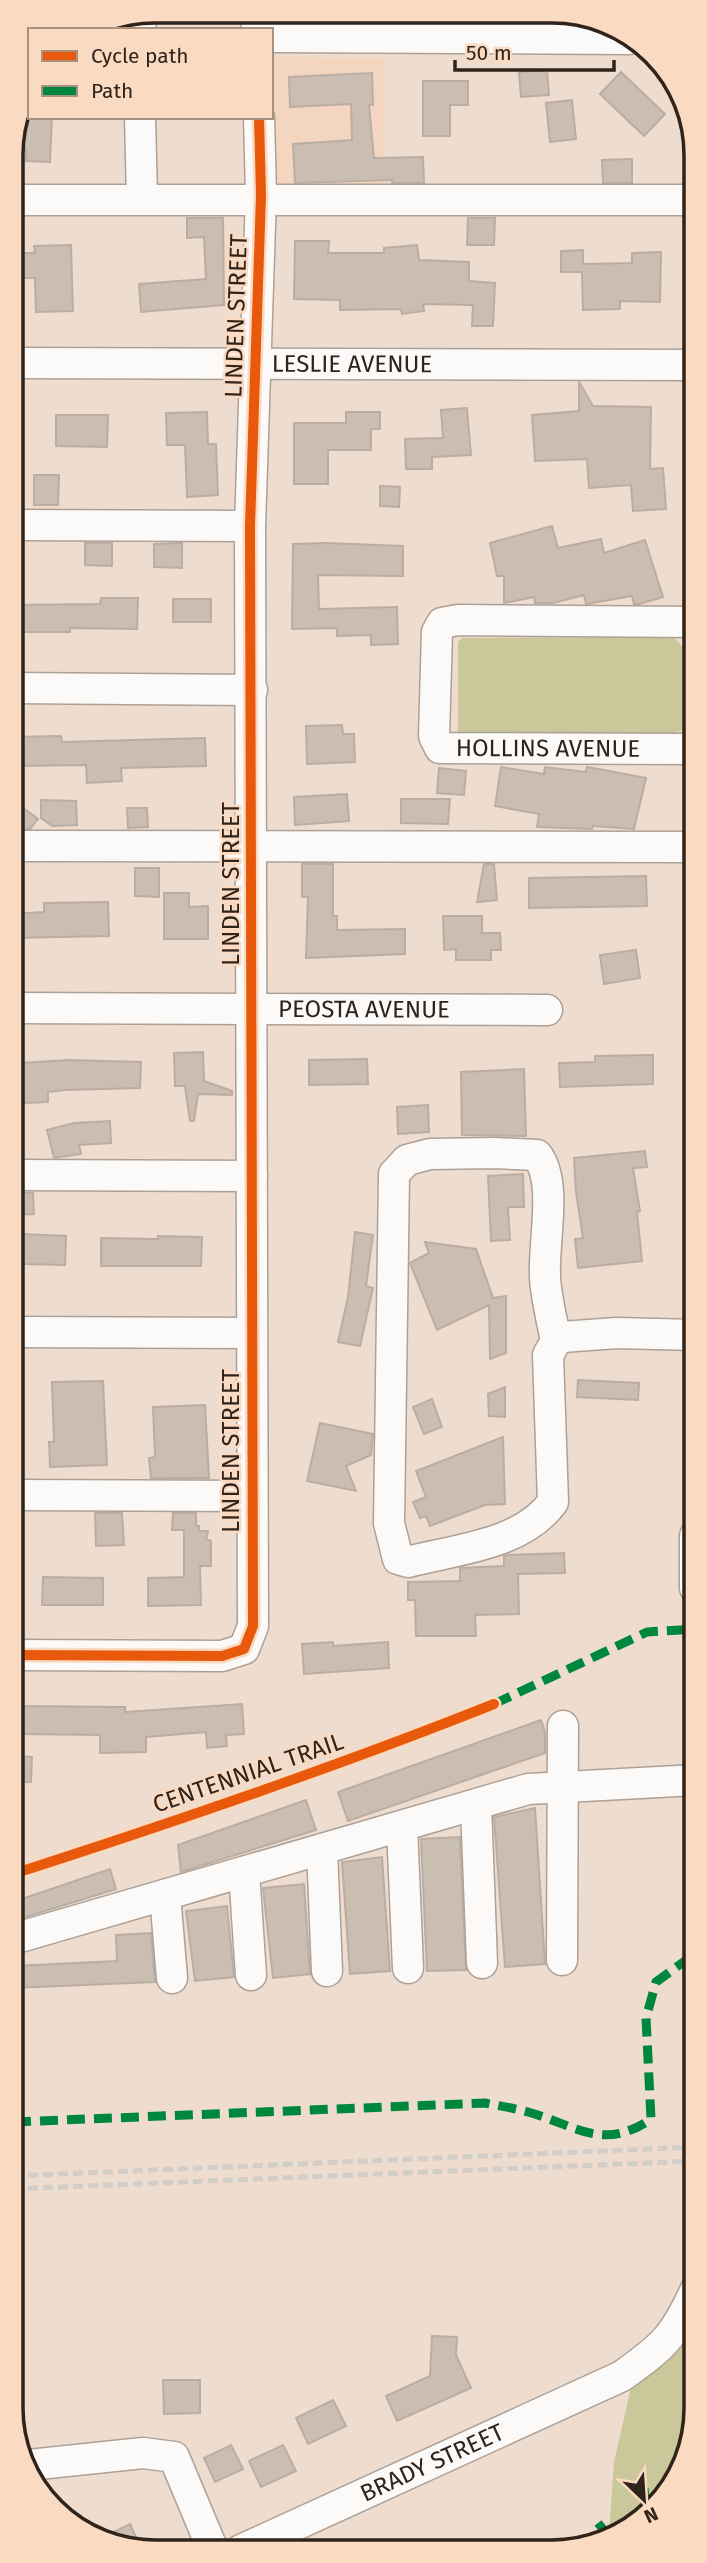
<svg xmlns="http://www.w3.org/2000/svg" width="707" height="2563" font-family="'Fira Sans',sans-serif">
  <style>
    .built { fill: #f4d6c0 }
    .green { fill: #cac89b }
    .building { fill: #cabdb2; stroke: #bbada3; stroke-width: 2 }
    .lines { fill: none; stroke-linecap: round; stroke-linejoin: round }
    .minor-casing { stroke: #ada096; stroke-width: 33 }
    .minor { stroke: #fcfaf8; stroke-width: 30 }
    .rail { stroke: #d1cdc9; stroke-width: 5; stroke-dasharray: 10 5; stroke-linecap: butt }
    .quiet { stroke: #00873e; stroke-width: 9; stroke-dasharray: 18 9; stroke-linecap: butt }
    .cycleway-casing { stroke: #fbdac2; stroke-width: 15 }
    .cycleway { stroke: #e8590c; stroke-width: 10 }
    .labels { text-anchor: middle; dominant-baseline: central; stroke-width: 5; stroke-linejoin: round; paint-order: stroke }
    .street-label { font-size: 24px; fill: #2f231a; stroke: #fbdac2 }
    .rim { fill: none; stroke: #2f231a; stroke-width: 3.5 }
  </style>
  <rect width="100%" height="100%" fill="#eedccf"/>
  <path class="built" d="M277,11l202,2v8l-164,6 -22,-4 -12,-5z
    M273,57l112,1 -2,143 -112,-1z"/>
  <path class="green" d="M673,637l11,11 -1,81 -11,7h-212l-2,-4v-90l4,-4z
    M696,2322v95l-35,86 -52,30 5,-71 18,-79z"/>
  <path class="building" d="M547,70l2,25 -28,2 -2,-25z
    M621,72l44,42 -21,22 -44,-42z
    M372,73l1,32h-4l5,53 49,-1 1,26h-32v-3l-97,3 -2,-39 59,-4 -1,-36 -61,3 -1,-30z
    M423,81h45v24h-18v31h-27z
    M572,100l4,39 -26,3 -4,-39z
    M18,117h34l-2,45 -24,-1v-11h-15z
    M632,159v24h-29l-1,-23z
    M187,218h36l1,87 -83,7 -2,-28 67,-5 -2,-42 -17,1z
    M468,218h27l-1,27h-27z
    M295,241h34l-1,12h56v-5l33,-3 2,15 50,2v19l26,2 -2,43h-21l1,-21 -50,-1 1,7 -22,3 -1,-5 -61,1v-10l-46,-1z
    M71,245l2,66 -37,1 -1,-34h-24v-25h24l-1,-7z
    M583,250v14l49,-1v-10l29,-1 -1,50 -40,-1v8l-37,1 -1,-38h-21v-21z
    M579,382l14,24 58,1 -1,62 13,-1 3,41 -33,2 -2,-26 -42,3 -2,-29 -52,2 -3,-46 47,-4z
    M467,408l4,47 -39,2v12h-26l-1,-30 38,-1 -2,-28z
    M207,412l1,32h8l2,51 -31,2 -2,-52h-18l-1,-32z
    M346,412h34v17h-9v21h-43v34h-34v-61h52z
    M56,415h52l-1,32 -51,-1z
    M34,475h25l-1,30h-24z
    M380,486l20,1 -1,20 -19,-1z
    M552,526l6,22 43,-9 3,14 41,-13 18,57 -24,7h-5l-2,-8 -46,8 -2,-9 -31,8h-18l-1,-6 -30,6v-27h-7l-7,-33z
    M85,543h27v23l-27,-1z
    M182,543v25l-28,-1v-23z
    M326,543l77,3v30l-85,-1 1,34 78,-2 1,37 -27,1v-10l-34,1v-8l-45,1 1,-85z
    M101,598h37l-1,31 -67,-1v4h-59v-27l89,-1z
    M173,599h38v23h-38z
    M342,725l1,9h11l1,28 -48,2 -1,-38z
    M61,736l1,6 143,-4 1,28 -85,2 1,13 -35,2 -1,-18 -71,1 -1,-29z
    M501,767l43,7 1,-7 41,5 1,-5 59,11 -12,51 -41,-3 -1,3 -55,-2 2,-13 -44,-8z
    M439,768l27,3 -2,24 -27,-2z
    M347,794l2,27 -54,4 -1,-28z
    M11,799l27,20 -8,10h-18z
    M401,799h49l-2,25 -47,-1z
    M41,800l35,1 1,24 -25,1 -11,-8z
    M127,808h20l1,19 -20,1z
    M302,864h31v52h4v14l68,-1v25l-99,4 2,-61h-6z
    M484,864h10l3,36 -20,2z
    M135,868h24v29l-24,-1z
    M646,876l1,30 -118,2v-30z
    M164,893h25v14l19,-1v33h-44z
    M108,902l1,34 -97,2v-24l32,-2v-9z
    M443,916h39v17h18l1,17h-10v10h-35v-11l-12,1z
    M636,950l4,28 -36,6 -4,-29z
    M203,1052l1,29 28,10v4l-34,-1 -4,27h-4l-5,-35h-10l-1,-33z
    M653,1055v29l-93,3 -1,-24 36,-1v-6z
    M367,1059l1,25 -59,1v-25z
    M68,1060l73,2 -1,26 -75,2 -17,2v10l-24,1 -2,-40z
    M524,1069l2,67 -64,-1 -1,-63z
    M428,1105l1,27 -31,2 -1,-27z
    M110,1121l1,22 -32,2 2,9 -27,4 -7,-28 27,-7z
    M645,1151l2,16 -14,1 7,43 -3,1 5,49 -64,7 -3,-29 8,-1 -7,-46 -2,-34z
    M523,1174l1,33h-16l2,33 -19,1 -3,-65z
    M12,1193h21l1,21 -22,1z
    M355,1232l18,3 -7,51 7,2 -13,58 -22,-4 10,-45z
    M23,1234l43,2 -1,29 -42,-1z
    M158,1236l44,1 -1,29h-100v-28l57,1z
    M425,1242l51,7 17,49 13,-2v57l-16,6 -1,-54 -52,25 -27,-67 19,-10z
    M578,1380l61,3 -1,17 -61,-3z
    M103,1381l4,84 -57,2 -1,-25h5l-2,-60z
    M505,1387v30l-16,-1 -1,-22z
    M432,1399l10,28 -18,7 -11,-27z
    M205,1405l4,73h-58l-2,-20 6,-1 -2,-50z
    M320,1423l53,11 -2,21 -25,11 10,25 -49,-10z
    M503,1437l2,67 -20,1 -55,21 -4,-10 -6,2 -7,-16 13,-5 -10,-26z
    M95,1513h27l2,32 -28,1z
    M173,1513h23v13h3v5h9l-2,8 5,2v25h-11l1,39 -53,1v-28l36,-1v-47h-12z
    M564,1553l1,20 -47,1 1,40 -44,1 1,21h-60l-1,-36h-7v-18l52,-1v-13l44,-2v-10l4,-1z
    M43,1577l60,1v27h-61z
    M333,1642v4l55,-4 1,26 -85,6 -2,-30z
    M242,1704l2,30 -18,1 1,11 -20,2 -1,-16 -60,5v15l-46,1v-18l-81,-1v-28l106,1v5z
    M541,1720l4,12v21l-197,68 -10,-29z
    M12,1756l20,1 -1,25h-18z
    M306,1800l10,30 -135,42 -3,-27z
    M535,1808l10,156 -40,3 -11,-150z
    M460,1837l6,133 -39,1 -6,-132z
    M382,1857l8,114 -40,3 -8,-112z
    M110,1869l6,20 -103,32v-19z
    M304,1884l6,90 -37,4 -10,-90z
    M227,1906l7,71 -39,4 -9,-70z
    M151,1933l4,49 -142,6v-22l104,-5 -1,-26z
    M432,2336l25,1 -1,18 15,33 -74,33 -11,-25 44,-20z
    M163,2380h37v33l-36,1z
    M333,2400l13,26 -38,18 -12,-26z
    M231,2445l12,24 -28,13 -11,-24z
    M283,2445l13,26 -35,16 -12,-26z
    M130,2524l12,26h-16l-23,-13z"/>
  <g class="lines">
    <defs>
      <g id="minor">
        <path d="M257,11v19"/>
        <path d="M139,30l4,-17"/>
        <path d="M271,37l358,2"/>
        <path d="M140,117l2,82"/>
        <path d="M11,200h683"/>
        <path id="s1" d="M11,363l683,2"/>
        <path d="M11,525l239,1"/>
        <path id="s2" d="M694,622l-236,-2 -16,3 -5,9 -3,104 6,12 254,1"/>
        <path d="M11,688l241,2"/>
        <path d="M12,846l683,1"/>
        <path id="s3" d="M12,1008l535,2"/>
        <path d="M495,1153l42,2c21,27 6,86 8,122 1,21 7,43 11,64l-8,14 5,147c-31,43 -96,47 -145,60l-10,-3 -9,-36 5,-349 13,-14 23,-6z"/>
        <path d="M12,1175l240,1"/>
        <path d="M12,1332l239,1"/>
        <path d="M556,1341l6,-4 55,-4 78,2"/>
        <path d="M12,1495l240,1"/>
        <path d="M695,1536v52"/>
        <path d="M12,1655l210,1 22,-7 9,-23 -3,-1100 11,-331 -2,-78"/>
        <path d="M476,1805l6,158"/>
        <path d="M402,1826l6,142"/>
        <path d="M322,1849l5,122"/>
        <path d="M244,1872l7,103"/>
        <path d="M165,1895l7,83"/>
        <path d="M13,1939l515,-150 168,-9"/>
        <path d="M562,1960l1,-234"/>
        <path d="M29,2465l114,-12 31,4 39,93"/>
        <path id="s4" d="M241,2550l381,-174c42,-30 52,-39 74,-87"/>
      </g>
    </defs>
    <use href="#minor" class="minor-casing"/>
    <use href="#minor" class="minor"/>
    <path class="rail" d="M13,2176l683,-29
      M13,2189l683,-28"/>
    <path class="quiet" d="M494,1704l153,-72 48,-3
      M13,2122l472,-19c14,3 29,5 43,9 47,13 75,40 123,7l-5,-101 10,-36 40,-29
      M644,2488l2,24
      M598,2523l9,11"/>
    <defs>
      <path id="cycleway" d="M12,1655l210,1 22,-7 9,-23 -3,-1100 11,-331 -2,-78
        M13,1874c162,-52 323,-107 481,-170"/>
    </defs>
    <use href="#cycleway" class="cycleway-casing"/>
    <use href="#cycleway" class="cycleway"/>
  </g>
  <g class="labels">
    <g class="street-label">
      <text transform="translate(236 316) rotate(-88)">LINDEN STREET</text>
      <text stroke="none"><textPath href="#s1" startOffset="341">LESLIE AVENUE</textPath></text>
      <text stroke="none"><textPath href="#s2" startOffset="488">HOLLINS AVENUE</textPath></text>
      <text transform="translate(231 884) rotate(-90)">LINDEN STREET</text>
      <text stroke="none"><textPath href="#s3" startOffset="352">PEOSTA AVENUE</textPath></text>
      <text transform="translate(231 1451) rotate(-90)">LINDEN STREET</text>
      <text transform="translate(248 1773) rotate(-19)">CENTENNIAL TRAIL</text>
      <text stroke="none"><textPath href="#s4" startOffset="210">BRADY STREET</textPath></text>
    </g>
  </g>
  <path d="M0 0H707V2563H0ZM155 23H552A132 132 0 0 1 684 155V2408A132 132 0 0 1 552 2540H155A132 132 0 0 1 23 2408V155A132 132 0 0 1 155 23Z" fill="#fbdac2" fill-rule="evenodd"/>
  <path class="rim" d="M155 23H552A132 132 0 0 1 684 155V2408A132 132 0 0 1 552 2540H155A132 132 0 0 1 23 2408V155A132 132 0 0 1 155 23Z"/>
  <rect x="28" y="28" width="245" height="91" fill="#fbdac2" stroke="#a9917f" stroke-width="2"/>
  <rect x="42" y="51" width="35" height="10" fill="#e8590c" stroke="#a9917f" stroke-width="2"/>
  <text x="91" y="63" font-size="21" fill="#2f231a">Cycle path</text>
  <rect x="42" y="86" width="35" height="10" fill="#00873e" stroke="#a9917f" stroke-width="2"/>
  <text x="91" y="98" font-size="21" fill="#2f231a">Path</text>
  <g transform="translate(644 2500) rotate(155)" stroke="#fbdac2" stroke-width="5" paint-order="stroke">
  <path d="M0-5L12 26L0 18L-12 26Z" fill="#2f231a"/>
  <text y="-10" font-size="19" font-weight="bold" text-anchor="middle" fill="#2f231a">N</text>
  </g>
  <path d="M455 60v10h159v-10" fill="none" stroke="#2f231a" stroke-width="3.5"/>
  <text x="466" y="60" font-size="21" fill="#2f231a" stroke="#fbdac2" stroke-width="5" paint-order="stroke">50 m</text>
</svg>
